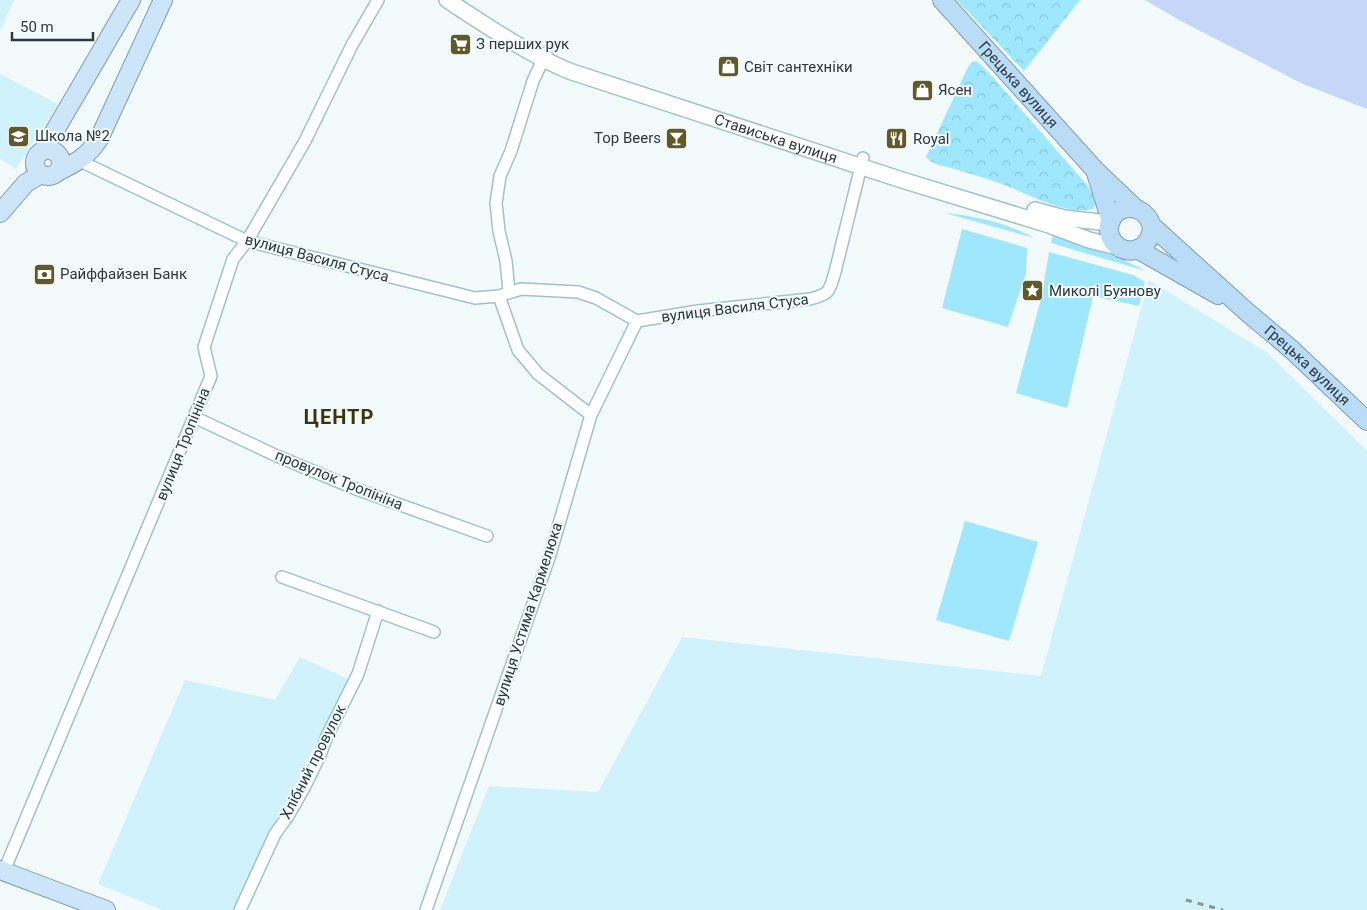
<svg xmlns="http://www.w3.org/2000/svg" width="1367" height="910" font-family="Roboto,sans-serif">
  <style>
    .built { fill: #d0f2fd }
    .grass { fill: #9ee7fc }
    .park { fill: url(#park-crowns) }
    .water { fill: #c6d6f9 }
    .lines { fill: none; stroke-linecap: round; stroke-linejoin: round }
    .minor-casing { stroke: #a0c2cc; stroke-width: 14 }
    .secondary-casing { stroke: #a0c2cc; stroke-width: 18 }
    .primary-casing { stroke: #7e9eb5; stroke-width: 20 }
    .trunk-casing { stroke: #7e9eb5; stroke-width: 20 }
    .minor { stroke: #fff; stroke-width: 11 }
    .secondary { stroke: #fff; stroke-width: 15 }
    .primary { stroke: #cce5f9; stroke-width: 18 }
    .trunk { stroke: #bbdcf7; stroke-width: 18 }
    .rail { stroke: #899497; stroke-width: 3; stroke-dasharray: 6 6; stroke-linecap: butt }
    .labels { text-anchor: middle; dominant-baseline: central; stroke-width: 4; stroke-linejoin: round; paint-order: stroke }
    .poi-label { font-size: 15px; fill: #2c3a3e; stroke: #f3fafc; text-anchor: start }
    .street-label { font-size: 15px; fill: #2c3a3e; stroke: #f3fafc }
    .district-label { font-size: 20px; font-weight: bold; letter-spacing: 1px; fill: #3b350a; stroke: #f3fafc }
  </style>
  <defs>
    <pattern id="park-crowns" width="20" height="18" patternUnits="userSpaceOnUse" patternTransform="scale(1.25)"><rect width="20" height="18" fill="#9ee7fc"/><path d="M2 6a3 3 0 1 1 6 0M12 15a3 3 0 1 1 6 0" fill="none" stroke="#88c7d9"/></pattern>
  </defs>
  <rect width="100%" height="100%" fill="#f3fafc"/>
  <path class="built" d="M0,0h14l-14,32z
    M0,74l58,30 -42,65 -16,-10z
    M1149,280l120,74 98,97v459h-927l49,-124 109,6 84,-155 359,39z
    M300,657l48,22 -115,231h-71l-64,-26 87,-204 90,20z"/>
  <path class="grass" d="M945,213c31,3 62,10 89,25z
    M962,229l65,19 -1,25 -18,54 -66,-19z
    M1053,235l69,24 24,12 -95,-28z
    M1049,252l84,23 12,7 -6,24 -46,-10 -26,112 -51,-15 26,-98z
    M965,521l73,21 -29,99 -73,-21z"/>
  <path class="park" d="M957,0h123l-56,71z
    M975,61l4,2 11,11 98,112 9,15 -4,8c-26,7 -66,-16 -91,-25 -21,-7 -42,-14 -63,-19l-9,-4 -4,-4 42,-90 3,-4z"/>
  <path class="water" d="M1145,0h222v109l-64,-25 -122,-63z"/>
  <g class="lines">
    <defs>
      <path id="minor" d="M80,161l167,80 228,57 24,-2 22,-7 57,3 18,6 41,23 61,-10 112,-12c21,-5 19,-8 25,-27l28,-114
        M509,291l-3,-30 -7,-30 -3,-28 4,-27 11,-25 22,-70 13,-28
        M499,296l19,54 20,24 53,41
        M194,417l83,39 79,33 131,47
        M282,577l152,55
        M4,871l207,-495 -7,-29 29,-88 14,-18 58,-100 47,-96 26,-45
        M240,910l35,-76 13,-18 17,-30 15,-31 7,-19 31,-62 20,-63
        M426,910l123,-352 42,-143 46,-94"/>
      <g id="secondary">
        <path id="s1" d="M447,0c40,26 79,53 122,71l333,109 147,45 40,15 28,7"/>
        <path d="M1035,210l29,8 45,5"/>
      </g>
      <path id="primary" d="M35 163a13 13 0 1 1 26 0a13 13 0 1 1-26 0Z
        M43,151l88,-151
        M57,172c19,-9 30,-15 42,-33l64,-139
        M0,213l26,-30 15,-9
        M0,870l106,40"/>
      <g id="trunk">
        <path id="s2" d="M942,0l153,170 39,37"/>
        <path d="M1096,173l15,48"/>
        <path id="s3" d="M1152,226c-1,18 -14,30 -32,22 -5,-3 -8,-7 -10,-12 -8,-28 31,-41 42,-10l95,86 44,37 76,72"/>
        <path d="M1137,249l81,46"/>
      </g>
    </defs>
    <use href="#minor" class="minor-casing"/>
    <use href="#secondary" class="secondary-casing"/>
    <use href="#primary" class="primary-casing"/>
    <use href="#trunk" class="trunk-casing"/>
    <use href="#minor" class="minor"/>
    <use href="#secondary" class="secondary"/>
    <use href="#primary" class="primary"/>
    <use href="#trunk" class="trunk"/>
    <path class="rail" d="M1186,900l37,10"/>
  </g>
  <defs>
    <symbol id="supermarket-square" viewBox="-11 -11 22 22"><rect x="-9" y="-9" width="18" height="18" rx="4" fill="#615926" stroke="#f3fafc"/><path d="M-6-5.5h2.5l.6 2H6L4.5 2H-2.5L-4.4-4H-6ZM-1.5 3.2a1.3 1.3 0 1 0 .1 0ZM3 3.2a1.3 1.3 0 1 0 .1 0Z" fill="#fff"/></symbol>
    <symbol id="shop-square" viewBox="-11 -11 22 22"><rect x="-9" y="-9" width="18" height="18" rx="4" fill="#615926" stroke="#f3fafc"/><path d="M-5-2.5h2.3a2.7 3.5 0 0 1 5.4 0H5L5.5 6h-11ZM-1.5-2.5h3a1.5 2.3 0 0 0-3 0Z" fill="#fff"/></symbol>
    <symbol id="school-square" viewBox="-11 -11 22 22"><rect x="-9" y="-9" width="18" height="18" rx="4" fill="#615926" stroke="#f3fafc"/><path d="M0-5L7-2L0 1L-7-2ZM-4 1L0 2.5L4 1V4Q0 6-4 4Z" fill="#fff"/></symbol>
    <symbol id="bar-square" viewBox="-11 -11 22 22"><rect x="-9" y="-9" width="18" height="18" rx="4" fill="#615926" stroke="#f3fafc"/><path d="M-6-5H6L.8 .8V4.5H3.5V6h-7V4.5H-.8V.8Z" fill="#fff"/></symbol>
    <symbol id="restaurant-square" viewBox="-11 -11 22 22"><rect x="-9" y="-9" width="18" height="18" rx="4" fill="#615926" stroke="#f3fafc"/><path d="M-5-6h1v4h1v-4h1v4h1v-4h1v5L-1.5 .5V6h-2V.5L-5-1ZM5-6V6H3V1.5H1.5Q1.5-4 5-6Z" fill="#fff"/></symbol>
    <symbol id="bank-square" viewBox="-11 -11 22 22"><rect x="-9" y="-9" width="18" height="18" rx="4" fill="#615926" stroke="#f3fafc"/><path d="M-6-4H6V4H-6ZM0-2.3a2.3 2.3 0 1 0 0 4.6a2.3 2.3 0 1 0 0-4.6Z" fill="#fff"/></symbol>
    <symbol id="sight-square" viewBox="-11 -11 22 22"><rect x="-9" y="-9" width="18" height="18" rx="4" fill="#615926" stroke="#f3fafc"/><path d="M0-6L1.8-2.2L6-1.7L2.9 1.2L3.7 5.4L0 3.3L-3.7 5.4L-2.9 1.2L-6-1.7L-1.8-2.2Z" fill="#fff"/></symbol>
  </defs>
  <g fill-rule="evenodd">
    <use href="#supermarket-square" x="448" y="32" width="25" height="25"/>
    <use href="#shop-square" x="716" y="54" width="25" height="25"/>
    <use href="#shop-square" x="910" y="78" width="25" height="25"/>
    <use href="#school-square" x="6" y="124" width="25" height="25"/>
    <use href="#bar-square" x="664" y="126" width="25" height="25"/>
    <use href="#restaurant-square" x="884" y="126" width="25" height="25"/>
    <use href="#bank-square" x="32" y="262" width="25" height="25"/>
    <use href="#sight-square" x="1020" y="278" width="25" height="25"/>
  </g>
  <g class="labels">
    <g class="poi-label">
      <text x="476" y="44">З перших рук</text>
      <text x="744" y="67">Світ сантехніки</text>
      <text x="938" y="90">Ясен</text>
      <text x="35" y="136">Школа №2</text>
      <text x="661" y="138" text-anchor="end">Top Beers</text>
      <text x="913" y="139">Royal</text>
      <text x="60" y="274">Райффайзен Банк</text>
      <text x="1049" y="291">Миколі Буянову</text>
    </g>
    <g class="street-label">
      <text stroke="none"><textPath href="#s2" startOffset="114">Грецька вулиця</textPath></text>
      <text stroke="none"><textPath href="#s1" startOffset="359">Стависька вулиця</textPath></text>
      <text transform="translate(317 258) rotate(15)">вулиця Василя Стуса</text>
      <text transform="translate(735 308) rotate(-7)">вулиця Василя Стуса</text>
      <text stroke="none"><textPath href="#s3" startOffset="342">Грецька вулиця</textPath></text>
      <text transform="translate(183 444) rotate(-68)">вулиця Тропініна</text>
      <text transform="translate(339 480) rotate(22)">провулок Тропініна</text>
      <text transform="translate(528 614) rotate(-72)">вулиця Устима Кармелюка</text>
      <text transform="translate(313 762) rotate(-63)">Хлібний провулок</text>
    </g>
    <g class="district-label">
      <text x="339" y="417">ЦЕНТР</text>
    </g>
  </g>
  <path d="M12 32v8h81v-8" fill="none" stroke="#2c3a3e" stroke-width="2.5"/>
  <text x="20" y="32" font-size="15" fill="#2c3a3e" stroke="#f3fafc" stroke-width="4" paint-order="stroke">50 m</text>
</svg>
